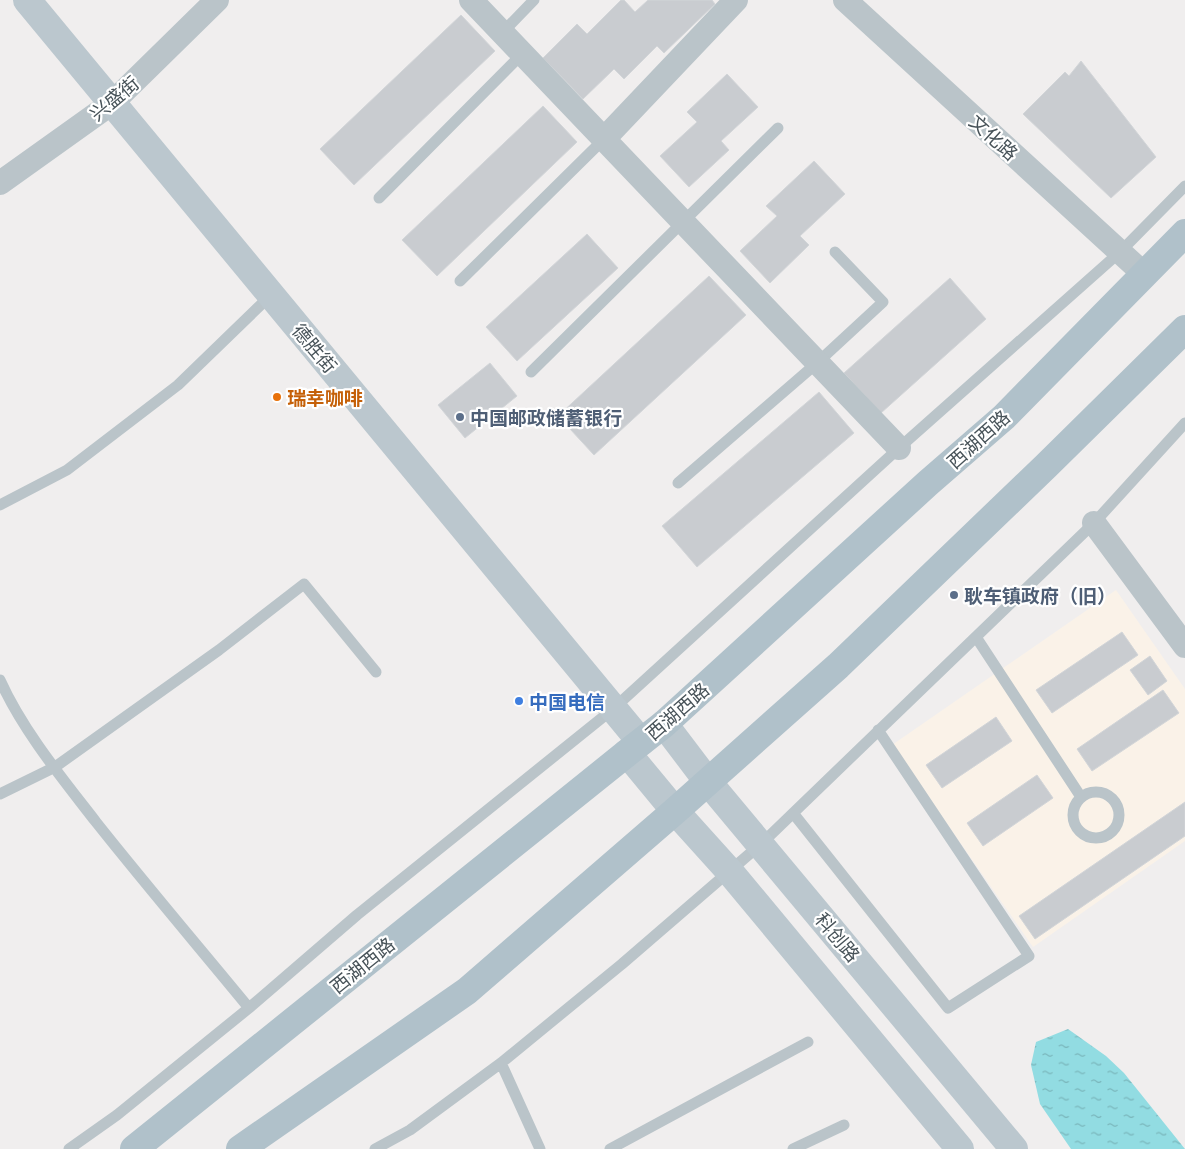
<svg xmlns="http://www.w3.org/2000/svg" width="1185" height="1149" font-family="'Titillium Web','Noto Sans SC',sans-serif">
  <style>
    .commercial { fill: #faf2e8 }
    .water { fill: url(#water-ripples) }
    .building { fill: #c9ccd0; stroke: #d2d5d8 }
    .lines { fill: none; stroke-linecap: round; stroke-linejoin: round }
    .lane { stroke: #bac4c9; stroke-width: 11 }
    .street { stroke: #bac4c9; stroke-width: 24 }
    .secondary { stroke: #bbc7ce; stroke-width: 28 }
    .primary { stroke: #b0c1ca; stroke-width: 28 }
    .food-dot { fill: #e8710a; stroke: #fff; stroke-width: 2 }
    .service-dot { fill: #5c6f8a; stroke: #fff; stroke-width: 2 }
    .shop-dot { fill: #3f7fe0; stroke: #fff; stroke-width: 2 }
    .labels { text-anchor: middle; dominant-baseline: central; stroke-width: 4.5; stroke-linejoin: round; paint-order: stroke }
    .street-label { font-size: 19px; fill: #485359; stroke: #fff }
    .food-label { font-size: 19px; font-weight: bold; fill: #c56008; stroke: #fff; text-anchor: start }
    .service-label { font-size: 19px; font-weight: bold; fill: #4e5e75; stroke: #fff; text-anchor: start }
    .shop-label { font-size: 19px; font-weight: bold; fill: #366cbe; stroke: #fff; text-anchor: start }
  </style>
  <defs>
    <pattern id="water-ripples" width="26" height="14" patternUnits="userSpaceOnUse" patternTransform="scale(1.25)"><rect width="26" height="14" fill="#92dce2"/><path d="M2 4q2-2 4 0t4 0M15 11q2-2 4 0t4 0" fill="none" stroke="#79b5ba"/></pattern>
  </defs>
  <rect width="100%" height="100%" fill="#f0eeee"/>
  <path class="commercial" d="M1116,590l69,99v152l-152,106 -141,-202z"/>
  <path class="water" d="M1068,1029l38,27 18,17 61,76h-114l-31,-45 -9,-39 5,-23z"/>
  <path class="building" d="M621,0h3l11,12 13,-12h64l3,4 -51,49 -7,-7 -33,33 -10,-10 -31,30 -40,-41 34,-34 10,10z
    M461,15l34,36 -141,134 -34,-36z
    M1081,61l75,96 -45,41 -88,-84 42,-42 4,4z
    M727,74l31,33 -37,34 8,9 -40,37 -29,-31 37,-34 -10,-10z
    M543,106l34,36 -140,134 -35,-36z
    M814,161l31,33 -45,42 9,9 -39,38 -30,-32 37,-35 -11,-10z
    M587,234l31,34 -101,93 -31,-34z
    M709,276l37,39 -152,140 -36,-39z
    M950,278l36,41 -105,94 -37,-40z
    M490,363l27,33 -52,42 -27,-33z
    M819,392l35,41 -157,134 -35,-41z
    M1122,632l16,23 -86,58 -16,-23z
    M1150,656l17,25 -19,14 -18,-25z
    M1163,690l16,23 -87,58 -15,-22z
    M996,717l16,24 -70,47 -16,-23z
    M1037,775l16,23 -70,48 -16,-23z
    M1185,802v34l-150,103 -16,-23z"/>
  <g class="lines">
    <path class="lane" d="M502,33l32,-33
      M379,198l143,-144
      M460,281l143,-141
      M531,372l247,-244
      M678,483l139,-120 66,-61 -48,-50
      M0,505l67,-35 111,-85 93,-90
      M976,637l105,160
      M0,680c23,51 62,98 96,142 50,63 102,124 153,186
      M1073 815a23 23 0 1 1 46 0a23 23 0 1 1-46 0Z
      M0,794l55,-27 164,-117 85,-66 72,88
      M793,813l155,195 81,-52 -151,-226
      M501,1063l39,86
      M69,1149l48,-34 132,-107 108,-93 256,-206 286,-261 221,-196 65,-66
      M375,1149l35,-19 91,-67 121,-99 139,-120 333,-321 91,-100
      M610,1149l198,-107
      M793,1149l51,-24"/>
    <path class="street" d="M471,0l428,448
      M845,0l299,274
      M603,140l133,-140
      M0,183l112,-80 105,-103
      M1094,523l91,123"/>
    <path class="secondary" d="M27,0l614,742
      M664,724l44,58 306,367
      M627,753l48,58 55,61 230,277"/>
    <path class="primary" d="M134,1149l493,-396 37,-29 264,-241 76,-66 181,-184
      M240,1149l227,-158 208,-180 163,-145 208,-200 139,-137"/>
  </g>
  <circle class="food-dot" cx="277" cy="397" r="5"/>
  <g class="service-dot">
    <circle cx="460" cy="417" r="5"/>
    <circle cx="954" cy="595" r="5"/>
  </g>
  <circle class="shop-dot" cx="519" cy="701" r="5"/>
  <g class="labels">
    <g class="street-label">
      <text transform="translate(114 98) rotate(-40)">兴盛街</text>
      <text transform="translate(994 137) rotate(42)">文化路</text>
      <text transform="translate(315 348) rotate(50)">德胜街</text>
      <text transform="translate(978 439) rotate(-42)">西湖西路</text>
      <text transform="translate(677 711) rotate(-41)">西湖西路</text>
      <text transform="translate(838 937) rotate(50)">科创路</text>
      <text transform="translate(362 965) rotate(-39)">西湖西路</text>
    </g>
    <g class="food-label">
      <text x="287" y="397">瑞幸咖啡</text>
    </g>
    <g class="service-label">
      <text x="470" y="417">中国邮政储蓄银行</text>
      <text x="964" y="595">耿车镇政府（旧）</text>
    </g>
    <g class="shop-label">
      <text x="529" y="701">中国电信</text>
    </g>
  </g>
</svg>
